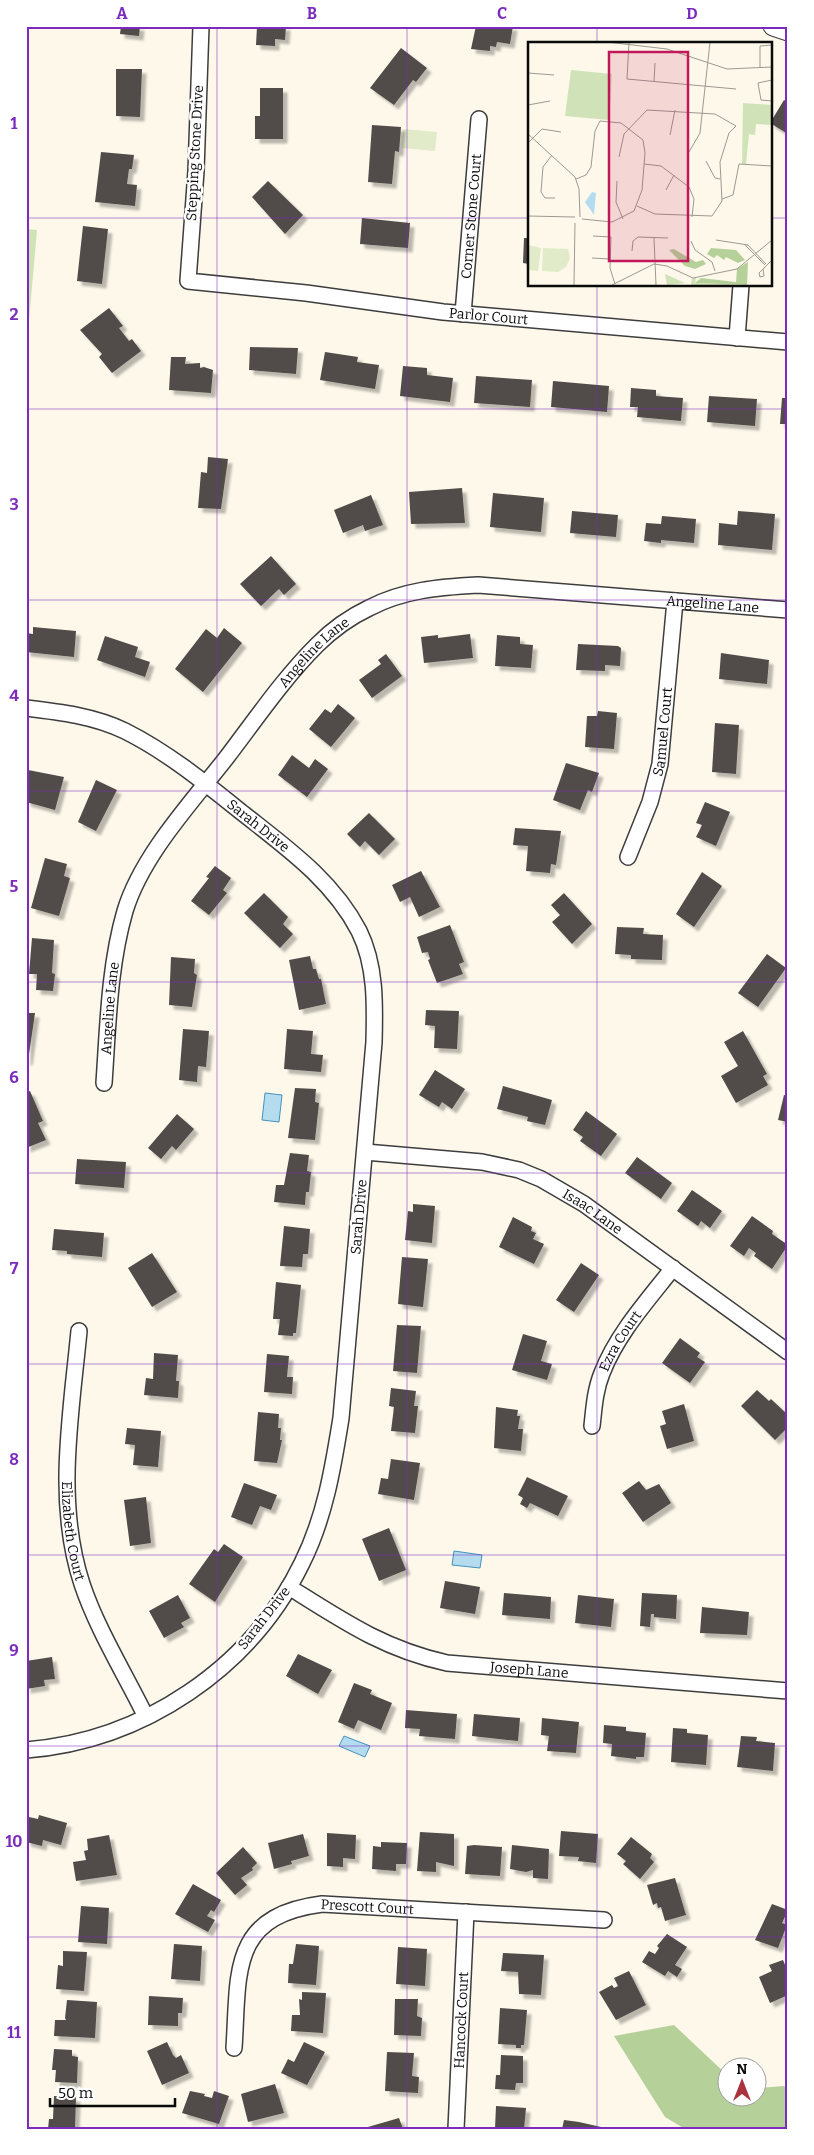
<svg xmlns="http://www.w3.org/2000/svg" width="814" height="2155" font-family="Bitter,serif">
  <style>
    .green { fill: #d0e2b8 }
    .forest { fill: #b5d199 }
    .pitch { fill: #e1ebc9 }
    .water { fill: #b4dcee; stroke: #4393bd }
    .building { fill: #514b48; filter: url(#shadow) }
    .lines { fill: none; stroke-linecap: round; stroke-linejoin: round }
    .minor-casing { stroke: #3d3d3d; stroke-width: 18 }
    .tertiary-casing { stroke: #3d3d3d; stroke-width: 21 }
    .minor { stroke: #fff; stroke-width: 15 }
    .tertiary { stroke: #fff; stroke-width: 19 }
    .grid { fill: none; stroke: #7b2cbf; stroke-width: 1; stroke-opacity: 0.55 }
    .labels { text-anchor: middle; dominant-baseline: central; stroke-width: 5; stroke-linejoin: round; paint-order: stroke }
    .street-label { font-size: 14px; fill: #0a0a0a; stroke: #fff }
    .inset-road { fill: none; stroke: #9c9990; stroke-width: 1 }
    .view { fill: #c2185b; fill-opacity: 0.15; stroke: #c2185b; stroke-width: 2.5 }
    .inset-edge { fill: none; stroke: #0a0a0a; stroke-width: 2.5 }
    .neatline { fill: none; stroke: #7b2cbf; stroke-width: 2 }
    .grid-label { font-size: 16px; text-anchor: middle; font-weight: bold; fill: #7b2cbf }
  </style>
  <defs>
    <filter id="shadow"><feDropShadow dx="4.5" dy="4.5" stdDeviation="1" flood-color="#0004"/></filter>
  </defs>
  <rect width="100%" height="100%" fill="#fdf8ea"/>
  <path class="green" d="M26,229l11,1 -11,126z"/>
  <path class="forest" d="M674,2025l52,49v24h30l1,-10 27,-2 4,3v40h-103l-20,-12 -51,-81z"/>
  <path class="pitch" d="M403,129l34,3 -2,19 -33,-3z"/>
  <path class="water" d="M265,1093l17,2 -3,27 -17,-2z
    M454,1551l28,4 -2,13 -28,-3z
    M344,1736l26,10 -5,11 -26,-11z"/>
  <path class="building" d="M121,26h19l-1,10 -19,-2z
    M257,26h29l-1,14 -10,-1v7l-19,-1z
    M476,26h37l-3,18 -13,-2 -1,5 -6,-1v5l-19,-2z
    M401,48l26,20 -11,14 -3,-2 -19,25 -24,-17z
    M116,69h26l-2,48 -24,-1z
    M260,88h23v51h-28v-23h5z
    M784,100l4,2v32l-18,-11z
    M372,125l29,2 -2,25 -4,-1 -3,33 -24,-2z
    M101,152l33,3 -2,14h-3l-2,15 10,1 -2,21 -40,-4z
    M268,181l35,34 -18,19 -33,-37z
    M362,218l48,5 -2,25 -48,-4z
    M83,226l25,3 -6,55 -25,-3z
    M524,238h5v26l-6,-1z
    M109,308l14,18 -4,2 10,13 3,-2 9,12 -29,22 -13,-16 3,-3 -22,-24z
    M250,347l48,1 -2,26 -47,-4z
    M325,352l33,5 -1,5 22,3 -4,24 -55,-9z
    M171,357h15l-1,7 15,-1v5l4,-1 9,3 -2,23 -42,-3z
    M403,366l24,2v7l26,3 -3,24 -50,-6z
    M476,376l56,4 -2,27 -56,-4z
    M553,381l56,5 -2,26 -56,-5z
    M631,388l25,2v6l27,2 -2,23 -44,-4 1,-10h-8z
    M709,396l48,3 -2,27 -48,-4z
    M782,398h6v26h-8z
    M208,457l20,2 -7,50 -23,-1 3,-36 6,1z
    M462,488l3,35 -54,1 -2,-32z
    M493,493l51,5 -3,34 -51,-5z
    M371,495l12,30 -18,6 -2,-6 -20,8 -9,-23z
    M572,511l46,4 -2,22 -46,-4z
    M738,511l37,3 -3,36 -54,-5 1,-22 18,2z
    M662,516l34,3 -2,24 -33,-3v3l-17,-2 2,-18 15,1z
    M271,556l25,28 -12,11 -5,-6 -18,17 -21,-22z
    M33,627l43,4 -2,26 -48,-5v-19l7,1z
    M224,628l18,15 -39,49 -28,-23 31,-40 11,9z
    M470,634l3,24 -49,5 -3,-26 17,-2v3z
    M497,635l23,2v7l13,1 -2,23 -36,-2z
    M105,636l33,11 -3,10 15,5 -5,15 -48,-17z
    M578,644l40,2 3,2 -1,18 -15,-1v6l-29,-1z
    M721,653l48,7 -2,24 -48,-5z
    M386,654l16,22 -30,22 -13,-18 22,-16 -3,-4z
    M338,704l17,14 -24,29 -22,-18 16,-20 6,4z
    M598,711l19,2 -3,36 -29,-2 2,-31h10z
    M715,723l24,2 -3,49 -24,-2z
    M292,755l17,13 6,-9 13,10 -21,28 -29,-22z
    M566,763l33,10 -7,19 -4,-2 -8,20 -27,-10z
    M26,767h3l-1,3 36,7 -9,33 -29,-8z
    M96,780l21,10 -21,41 -18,-9z
    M705,802l25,10 -14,34 -20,-9 6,-12 -6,-2z
    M369,813l26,26 -16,16 -14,-14 -5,6 -13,-13z
    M515,828l46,3 -5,34 -5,-1 -1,9 -24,-2 2,-25 -15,-1z
    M45,858l22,6 -3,12 6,2 -11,38 -28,-8z
    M215,866l16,12 -8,12 4,3 -18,22 -18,-14 18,-23 -3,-1z
    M421,871l19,36 -21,10 -9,-20 -10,5 -8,-17z
    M702,872l20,14 -28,41 -18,-13z
    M264,893l24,24 -5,7 10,10 -13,14 -36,-35z
    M564,893l28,31 -20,20 -20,-22 8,-7 -9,-10z
    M450,925l14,37 -5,2 4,10 -26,9 -9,-23 2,-1 -2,-7 -6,1 -5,-16z
    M617,927l27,1 -1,6 20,1 -1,25 -31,-1v-4l-16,-1z
    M32,938l22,2 -2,33 3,1 -2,17 -17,-1 1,-16h-8z
    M767,954l19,14 -28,39 -20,-14z
    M310,956l3,13h3l3,10h2l5,25 -27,6 -10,-50z
    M171,957l24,2 -1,14 3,2 -5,32 -23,-2z
    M426,1010l33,1 -2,38 -23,-1 1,-22 -10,-1z
    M26,1013h9l-7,48h-2z
    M183,1029l26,2 -3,36 -8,-1 -1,16 -18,-2z
    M287,1029l26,2 -2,23 12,1 -2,17 -37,-3z
    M743,1031l24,43 -4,2 5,9 -32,18 -15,-27 17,-10 -14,-24z
    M435,1070l30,19 -13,20 -10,-7 -3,5 -20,-12z
    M503,1086l49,14 -7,25 -18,-4 1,-4 -31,-8z
    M295,1088l21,1 -1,13 4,1 -4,37 -27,-2z
    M30,1091l13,30 -5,2 8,17 -20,8v-56z
    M784,1095l4,1v26l-10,-2z
    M586,1111l31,23 -16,22 -21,-15 3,-4 -10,-7z
    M177,1114l17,15 -18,21 -4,-4 -11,13 -13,-11z
    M290,1153l19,2 -2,16 4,1 -2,20h-3l-1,13 -31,-3 2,-17h8z
    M637,1157l35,26 -11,16 -36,-26z
    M77,1159l49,3 -2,26 -49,-4z
    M692,1190l30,21 -12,17 -9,-7 -3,5 -21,-15z
    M413,1204l22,2 -3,37 -27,-3 3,-29 5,1z
    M752,1216l21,15 -1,3 16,11 -16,24 -18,-13 2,-3 -7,-5 -5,8 -14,-10z
    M513,1217l19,10 -1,4 5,2 -3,6 11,5 -10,20 -35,-17z
    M284,1226l26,3 -2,25h-5l-1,13 -22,-1z
    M54,1229l50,4 -2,24 -35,-3v-3l-15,-1z
    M152,1253l25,39 -25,15 -24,-39z
    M402,1257l26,2 -5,48 -25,-3z
    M581,1263l18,12 -25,37 -18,-12z
    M276,1282l25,3 -5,48h-3v3l-15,-1 2,-16h-7z
    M397,1325l24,1 -4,47 -24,-2z
    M523,1334l24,7 -6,20 11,3 -5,16 -35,-10z
    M680,1338l20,15 -3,4 8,5 -15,21 -28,-20z
    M154,1353l24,2 -2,26h3l-1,17 -34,-3 2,-17 7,1z
    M267,1354l22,2 -2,21h6l-1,17 -28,-2z
    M391,1388l25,3 -2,15h4l-3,27 -24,-2 3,-24 -5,-1z
    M757,1390l12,11 2,-2 17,16v12l-13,13 -34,-34z
    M684,1404l10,37 -27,8 -7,-23 6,-2 -4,-13z
    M496,1407l22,3 -1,6h3l-2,13h5l-2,22 -27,-3z
    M258,1412l21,2 -1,14h3l-1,12h2l-5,23 -23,-2z
    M127,1428l34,3 -3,36 -25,-2 2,-20 -10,-1z
    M391,1459l29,4 -6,37 -36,-6 3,-16 7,1z
    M527,1477l41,19 -10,20 -28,-13 -3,5 -7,-4 3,-6 -5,-3z
    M639,1481l7,9 13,-6 12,19 -28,19 -21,-29z
    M244,1483l33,12 -6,15 -11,-4 -8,19 -21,-8z
    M146,1497l5,46 -21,3 -6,-46z
    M389,1528l17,42 -27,11 -17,-42z
    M224,1544l19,13 -28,45 -26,-18 25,-35 4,3z
    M445,1581l35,6 -5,27 -35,-6z
    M504,1593l47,4 -1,22 -48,-4z
    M642,1593l35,2 -1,24 -22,-2v-3h-3l-1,13 -10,-1z
    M178,1595l12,23 -9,5 3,4 -20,11 -15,-27z
    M578,1595l36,4 -3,28 -36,-4z
    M702,1607l47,5 -2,23 -47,-2z
    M298,1654l34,16 -14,24 -32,-18z
    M52,1657l3,22 -11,1 1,6 -19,3v-28z
    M354,1683l18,7 -2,4 22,9 -11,27 -23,-10 -4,9 -16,-7z
    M406,1710l51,4 -2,25 -36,-3 1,-7 -15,-1z
    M474,1714l46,4 -2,23 -46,-5z
    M542,1718l37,4 -3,31 -29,-2 2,-15 -8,-1z
    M604,1725l22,2v4l20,2 -2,24h-8v2l-25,-3 1,-12 -9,-1z
    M673,1728l14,1v4l21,2 -2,30 -35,-3z
    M741,1736l16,1 -1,4 19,2 -2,28 -36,-4z
    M39,1815l28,8 -6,22 -18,-5 -1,6 -16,-4 3,-25 9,2z
    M561,1831l37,3 -2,29 -18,-2 1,-4 -20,-1z
    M420,1832l34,2v32l-18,-4v10l-19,-1z
    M327,1833l29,2 -1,24 -12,-1v9l-16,-1z
    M303,1834l6,22 -18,5 1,3 -18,5 -6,-26z
    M109,1835l8,40 -41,6 -3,-19 13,-2 -2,-9 4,-1 -1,-11z
    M631,1837l21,17 -2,4 4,4 -14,17 -17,-15 3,-3 -9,-7z
    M381,1842l26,1 -1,21h-10v7l-24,-2 1,-23 8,1z
    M474,1845l28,2 -2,29 -35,-2 2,-28z
    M512,1845l37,4 -1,30 -15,-1v-8l-7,2 -16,-3z
    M243,1847l14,16 -5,5 1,2 -12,8 6,7 -12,10 -19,-22z
    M675,1878l11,37 -21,6 -4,-14 -3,1 -1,-5 -4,2 -6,-20z
    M193,1884l28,16 -7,12 -3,-2 -4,6 8,4 -7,12 -33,-18z
    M772,1904l16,6 -6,13 5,2 -9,23 -23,-8z
    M81,1906l28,2 -2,36 -29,-2z
    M667,1934l20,13 -12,18 7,4 -5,8 -9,-6 -3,5 -23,-14 7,-11 6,3 4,-6 -2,-2z
    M174,1944l28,2 -2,35 -29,-2z
    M296,1944l23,2 -3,39 -28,-2 1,-19h4z
    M398,1947l29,2 -2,37 -29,-2z
    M63,1951l24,1 -3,39 -28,-2 2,-24 5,1z
    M503,1953l41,2 -3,40 -22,-1 -1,-22 -17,-1z
    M783,1960l5,12v23l-18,8 -11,-26 13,-6 -3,-6z
    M629,1971l17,34 -30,15 -17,-28 13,-7 2,3 4,-2 -4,-8z
    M302,1992l24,1 -3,40 -32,-2 1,-16h8l-1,-16 3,1z
    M149,1996l34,2 -1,15h-4v13l-30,-1z
    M395,1999h23l-1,17 5,2 -1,18 -27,-1z
    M67,2000l30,2 -2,36 -41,-2 1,-16h11l-1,-2z
    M500,2008l27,2 -3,35h-3v3h-5v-3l-18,-1z
    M167,2042l6,13 3,3 5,-3 8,18 -27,12 -15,-34z
    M304,2042l21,10 -18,33 -26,-12 7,-14 6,3z
    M54,2049l18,1v6l6,1 -1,26 -22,-1 1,-12h-4z
    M387,2052l27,1 -2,23 7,1 -1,16 -33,-2z
    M501,2055l22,1v27h-7l-1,7 -20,-1 1,-14h4z
    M275,2084l9,29 -36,9 -7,-28z
    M190,2091l15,3 -1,2 8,2 2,-7 15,5 -10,28 -37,-11z
    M54,2096l22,1 -1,32h-27l1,-10h4z
    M496,2106l30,2 -2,21h-29z
    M399,2118l4,11h-34l-1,-2z
    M564,2120l15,2 22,5 -1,2h-38z"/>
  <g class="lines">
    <defs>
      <g id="minor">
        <path id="s1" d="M201,26l-5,145 -8,110 118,12 137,19 345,30"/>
        <path id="s2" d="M463,314l16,-195"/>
        <path d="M737,338l4,-53"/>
        <path id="s3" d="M26,708c34,4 68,8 99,23 42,21 79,51 115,80 44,35 92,68 119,120 17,34 16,74 15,111l-33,376c-8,50 -16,99 -39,145 -51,105 -159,178 -276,187"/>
        <path id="s4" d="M628,857l22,-55 10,-38 15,-163"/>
        <path id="s5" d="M104,1083c4,-57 5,-117 21,-172 17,-56 67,-109 102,-154 29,-38 56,-78 90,-112 14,-14 33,-28 52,-37 34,-18 71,-21 109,-23l310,25"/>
        <path id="s6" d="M365,1152l117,10 37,8 22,9 43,25 204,148"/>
        <path id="s7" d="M79,1331c-8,84 -24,171 3,253 15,45 43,90 64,133"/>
        <path id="s8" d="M592,1426c2,-18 3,-36 10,-53 15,-39 46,-73 71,-105"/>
        <path id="s9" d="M289,1587c54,34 95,62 158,76l341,28"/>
        <path id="s10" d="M234,2048c5,-75 -5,-132 88,-144l282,16"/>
        <path id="s11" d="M456,2129l10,-217"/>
      </g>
      <path id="tertiary" d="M773,26l15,5"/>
    </defs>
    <use href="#minor" class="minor-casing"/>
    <use href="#tertiary" class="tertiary-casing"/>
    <use href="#minor" class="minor"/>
    <use href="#tertiary" class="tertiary"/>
  </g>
  <path class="grid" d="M217,26v2103M407,26v2103M597,26v18M26,218h503M770,218h18M597,285v1844M26,409h762M26,600h762M26,791h762M26,982h762M26,1173h762M26,1364h762M26,1555h762M26,1746h762M26,1937h762"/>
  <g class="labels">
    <g class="street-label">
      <text transform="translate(195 153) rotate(-87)">Stepping Stone Drive</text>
      <text stroke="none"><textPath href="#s2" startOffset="98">Corner Stone Court</textPath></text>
      <text stroke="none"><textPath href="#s1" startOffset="558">Parlor Court</textPath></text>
      <text stroke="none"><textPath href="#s5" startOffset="915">Angeline Lane</textPath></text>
      <text stroke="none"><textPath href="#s5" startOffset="496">Angeline Lane</textPath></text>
      <text stroke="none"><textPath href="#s4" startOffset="131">Samuel Court</textPath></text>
      <text stroke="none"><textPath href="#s3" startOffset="266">Sarah Drive</textPath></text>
      <text stroke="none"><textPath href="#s5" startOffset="75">Angeline Lane</textPath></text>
      <text stroke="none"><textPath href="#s6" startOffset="240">Isaac Lane</textPath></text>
      <text transform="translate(359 1217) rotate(-85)">Sarah Drive</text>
      <text stroke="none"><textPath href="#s8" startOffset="91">Ezra Court</textPath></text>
      <text stroke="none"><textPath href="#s7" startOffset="201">Elizabeth Court</textPath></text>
      <text transform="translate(264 1618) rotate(-52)">Sarah Drive</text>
      <text stroke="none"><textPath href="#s9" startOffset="259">Joseph Lane</textPath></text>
      <text stroke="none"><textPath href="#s10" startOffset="238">Prescott Court</textPath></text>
      <text stroke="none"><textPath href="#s11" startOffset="109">Hancock Court</textPath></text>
    </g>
  </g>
  <g transform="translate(528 42)">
    <rect width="244" height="244" fill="#fdf8ea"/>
    <path d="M43,28l41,4 -3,46 -44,-4zM215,61l29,2v20l-16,-1 -1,11 -6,-1 -3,30h-4zM137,232l20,9 -18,2zM164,236h4l-1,5 55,2h-64h5z" fill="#d0e2b8"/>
    <path d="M183,206l25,2 9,10 -7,3 -12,-6 -2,3 -7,-5 -3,3 -7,-4zM146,207l22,13 7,-2 3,4 -11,5 -10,-3 -16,-16zM220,220l-1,23 -52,-2 6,-5 35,4 1,-13z" fill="#b5d199"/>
    <path d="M0,203l13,3 -3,23 -10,-1zM15,206l25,1 2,9 -4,9 -8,5 -16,-1z" fill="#e1ebc9"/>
    <path d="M64,150l4,1 -2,22 -9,-13z" fill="#b4dcee"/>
    <path class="inset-road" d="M79,0l60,7 60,20 45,-2M101,0l-2,37 109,10M232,26v-22l12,-1M0,31l26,2M244,38l-14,3 3,17 11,1M126,40l1,-19M0,63l22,-4M0,92l47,43 4,12 1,28M142,93l5,-25M0,101l14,-14 19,3M161,110l11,-19 10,-91M24,113l-9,12 -2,25 4,6h10M91,115l5,-23 23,-24 68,4 21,12 -7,7 -9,29 2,39 -10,15 -57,-2 -18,-8M178,119l9,17 5,1M116,122l17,2 28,21 5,12 -2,18M48,137l10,-4 5,-8 4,-36 5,-10 21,2 22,17 2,13 -3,37 -8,21 -22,11 -30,-3M89,139l-1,21 7,17M138,148l8,-15M194,157l11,-4 6,-31 33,2M0,174l47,1M65,194l18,1 -1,31 5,16M126,196l2,47M188,198l32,5 18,19M163,199l4,9 17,12 3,9M217,203l20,20M104,209l1,-10 5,-4 30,1M64,216l18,1M235,227l1,7 -4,1 -1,-4 13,-13M46,243l1,-62M84,243l42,-21 13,2 26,12 44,-9 35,-29"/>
    <path class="view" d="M81,10h79v209h-79z"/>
    <rect width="244" height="244" class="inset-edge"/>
  </g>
  <rect width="814" height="2155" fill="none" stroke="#ffffff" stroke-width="55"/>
  <g transform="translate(742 2082)"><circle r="24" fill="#ffffff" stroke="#9d9d9d"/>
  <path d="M0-4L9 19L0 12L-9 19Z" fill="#aa333f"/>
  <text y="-8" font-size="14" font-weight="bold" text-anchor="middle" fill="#0a0a0a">N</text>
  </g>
  <path d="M50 2098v8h125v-8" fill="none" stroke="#0a0a0a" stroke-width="2.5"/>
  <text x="58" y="2098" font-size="15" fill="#0a0a0a" stroke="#ffffff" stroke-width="4" paint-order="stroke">50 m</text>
  <rect x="28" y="28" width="758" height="2100" class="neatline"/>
  <g class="grid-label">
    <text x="122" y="19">A</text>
    <text x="312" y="19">B</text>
    <text x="502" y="19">C</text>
    <text x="692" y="19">D</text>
    <text x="14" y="129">1</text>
    <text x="14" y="320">2</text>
    <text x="14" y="510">3</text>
    <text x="14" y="701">4</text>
    <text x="14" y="892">5</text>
    <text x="14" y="1083">6</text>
    <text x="14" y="1274">7</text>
    <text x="14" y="1465">8</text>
    <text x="14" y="1656">9</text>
    <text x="14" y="1847">10</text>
    <text x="14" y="2038">11</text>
  </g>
</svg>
